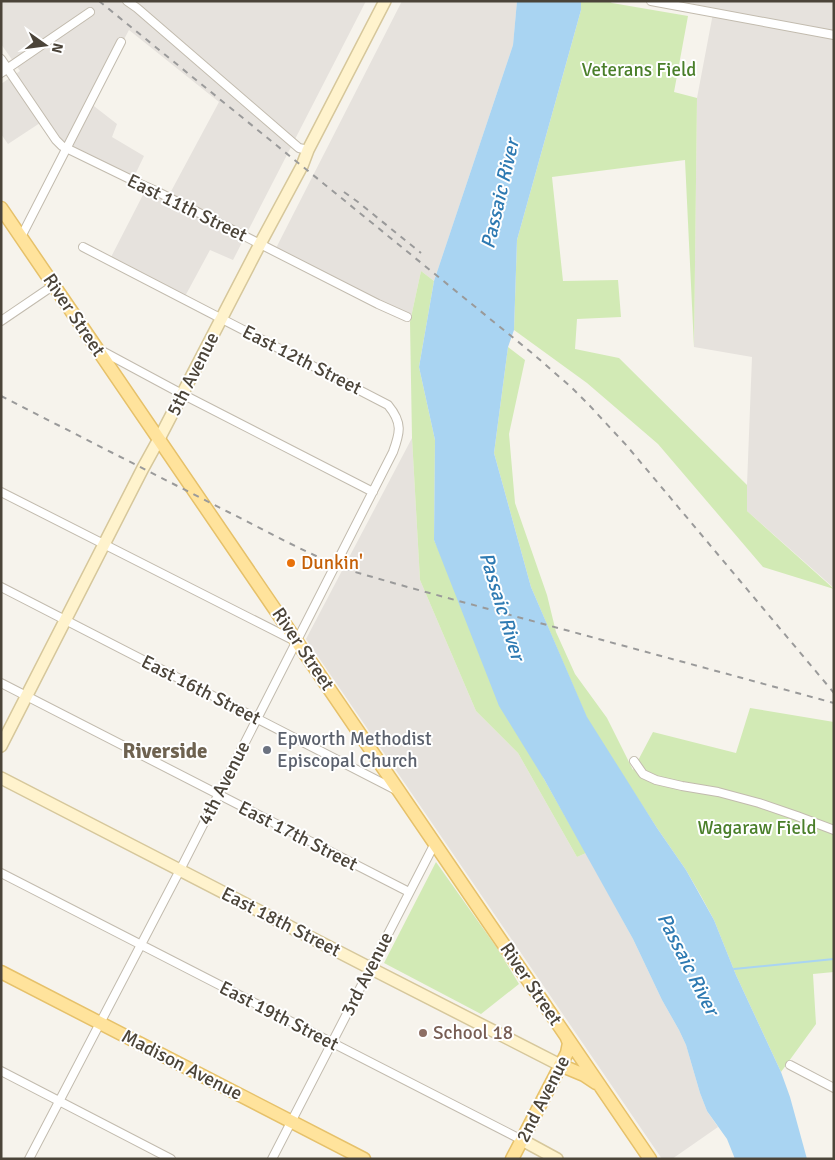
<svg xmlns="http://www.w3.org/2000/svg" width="835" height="1160" font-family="Signika,sans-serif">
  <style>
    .industrial { fill: #e6e2dd }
    .green { fill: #d2eab5 }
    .water { fill: #a9d4f2 }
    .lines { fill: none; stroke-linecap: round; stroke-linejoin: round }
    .stream { stroke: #a9d4f2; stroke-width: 2 }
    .street-casing { stroke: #c2bbae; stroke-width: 10 }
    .secondary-casing { stroke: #d6c79b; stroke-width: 14 }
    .primary-casing { stroke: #e6c16a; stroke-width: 15 }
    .street { stroke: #fff; stroke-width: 8 }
    .secondary { stroke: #fff3cd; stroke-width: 11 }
    .primary { stroke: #ffe39c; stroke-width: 12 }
    .rail { stroke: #9a9a9a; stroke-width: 2; stroke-dasharray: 6 6; stroke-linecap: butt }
    .food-dot { fill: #e8710a; stroke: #fff; stroke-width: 2 }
    .worship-dot { fill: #6b7280; stroke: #fff; stroke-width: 2 }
    .education-dot { fill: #8d6e63; stroke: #fff; stroke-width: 2 }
    .labels { text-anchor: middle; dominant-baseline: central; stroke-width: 4; stroke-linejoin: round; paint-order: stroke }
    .park-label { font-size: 19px; fill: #4a7f2a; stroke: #fff }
    .street-label { font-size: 19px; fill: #4b4439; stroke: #fff }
    .food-label { font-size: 19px; fill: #c56008; stroke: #fff; text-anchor: start }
    .worship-label { font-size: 19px; fill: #5b616d; stroke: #fff; text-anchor: start }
    .education-label { font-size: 19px; fill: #785e54; stroke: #fff; text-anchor: start }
    .water-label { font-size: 20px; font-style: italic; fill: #2e7ab2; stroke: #fff }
    .quarter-label { font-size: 21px; font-weight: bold; fill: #6e6250; stroke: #fff }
  </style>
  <rect width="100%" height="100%" fill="#f6f3ec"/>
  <path class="industrial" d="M1,1h365l-133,259 -23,-10 -27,50 -74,-39 38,-74 21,10 51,-95 -90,-72 -39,73 27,21 -5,13 32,19 -11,23 -68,-26 -22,-32 -35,23 -7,-10v-50l19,-13 -19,-27z
    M402,1h115l-4,44 -79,236 -13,-10 -11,51 -136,-70z
    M678,1h156v587l-87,-77v-26l5,-128 -58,-10 3,-249 17,-90z
    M412,438l8,142 56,131 42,42 59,104 9,-4 47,86 29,61 17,30 7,15 14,48 7,18 11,16 -46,32h-10l-356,-520z"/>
  <path class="green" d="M581,1h28l3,2 76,13 -14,76 23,6 -3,249 -9,-187 -133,17 11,104 55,-1 3,37 -44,2 -2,30 44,9 128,127v26l87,78 -71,-22 -105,-123 -71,-61 -73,-53 3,-90 64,-230z
    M421,271l13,10 -15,86 16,73 -1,100 110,239 42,74 -9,4 -59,-104 -42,-42 -56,-131 -8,-142 -2,-116z
    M508,347l17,13 -16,74 6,69 32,92 9,37 19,42 32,44 26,52 20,-38 83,21 14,-45 84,14v250l-21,2 3,50 -35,48 -45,-97 -22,-55 -13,-24 -15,-26 -29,-42 -68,-105 -58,-136 -37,-134z
    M436,862l61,86 22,36 -38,30 -97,-51z"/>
  <path class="water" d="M517,1h64v9l-64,230 -3,90 -6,17 -14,106 37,134 56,130 70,111 29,42 28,50 22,55 45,97 9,25 17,62h-72l-8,-20 -20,-28 -7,-18 -14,-48 -7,-15 -17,-30 -29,-61 -89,-160 -45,-73 -65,-166 1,-100 -16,-73 15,-86 79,-236z"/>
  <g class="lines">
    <path class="stream" d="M734,969l100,-10"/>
    <defs>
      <path id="street" d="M127,1l10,7 162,140 9,2
        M651,1l183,34
        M1,59l55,81 6,6 76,37 18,8 222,113 29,13
        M1,73l89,-61
        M21,237l100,-195
        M1,321l53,-36
        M102,351l80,43 191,98
        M1,492l294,149
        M1,587l395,203
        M1,683l408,209
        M634,761l9,13 13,6 26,6 36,6 41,11 38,13 37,14
        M1,873l521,267
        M790,1065l44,23
        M1,1071l170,88
        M29,1159l151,-289 213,-418c7,-19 10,-29 -5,-47l-305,-158
        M272,1159l163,-316"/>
      <path id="secondary" d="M1,746l142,-278 16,-29 101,-195 42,-78 6,-16 77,-149
        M1,778l369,190 190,97
        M522,1140l35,19"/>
      <path id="primary" d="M1,208l649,951
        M1,972l363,187
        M560,1065l24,10 12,8
        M512,1159l55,-106 2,-10 -2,-5"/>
    </defs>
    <use href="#street" class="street-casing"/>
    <use href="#secondary" class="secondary-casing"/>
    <use href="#primary" class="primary-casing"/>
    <use href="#street" class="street"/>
    <use href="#secondary" class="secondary"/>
    <use href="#primary" class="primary"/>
    <path class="rail" d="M99,1l433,352 39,34 19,19 37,40 207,247
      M344,192l14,10 63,51
      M1,396l294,150 40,19 20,7 56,16 423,115"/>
  </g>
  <circle class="food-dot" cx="291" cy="563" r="5"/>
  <circle class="worship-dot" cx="267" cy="750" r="5"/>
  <circle class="education-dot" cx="423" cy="1033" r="5"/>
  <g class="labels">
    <g class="park-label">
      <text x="639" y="70">Veterans Field</text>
      <text x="757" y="828">Wagaraw Field</text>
    </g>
    <g class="street-label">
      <text transform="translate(187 208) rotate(26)">East 11th Street</text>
      <text transform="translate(74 315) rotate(56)">River Street</text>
      <text transform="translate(302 360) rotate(27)">East 12th Street</text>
      <text transform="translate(193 374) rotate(-63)">5th Avenue</text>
      <text transform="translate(303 649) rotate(56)">River Street</text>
      <text transform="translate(201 690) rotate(27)">East 16th Street</text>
      <text transform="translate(224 783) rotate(-63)">4th Avenue</text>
      <text transform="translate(298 836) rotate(27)">East 17th Street</text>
      <text transform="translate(281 922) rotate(27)">East 18th Street</text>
      <text transform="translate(367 974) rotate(-63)">3rd Avenue</text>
      <text transform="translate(531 984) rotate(56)">River Street</text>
      <text transform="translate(279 1016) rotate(27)">East 19th Street</text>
      <text transform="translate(182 1065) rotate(27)">Madison Avenue</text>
      <text transform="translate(543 1099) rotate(-63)">2nd Avenue</text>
    </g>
    <g class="food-label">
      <text x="301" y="563">Dunkin'</text>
    </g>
    <g class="worship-label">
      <text x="277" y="739">Epworth Methodist<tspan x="277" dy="22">Episcopal Church</tspan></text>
    </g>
    <g class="education-label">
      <text x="433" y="1033">School 18</text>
    </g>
    <g class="water-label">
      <text transform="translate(500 194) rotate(-77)">Passaic River</text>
      <text transform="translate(502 606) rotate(73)">Passaic River</text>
      <text transform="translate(688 964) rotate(63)">Passaic River</text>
    </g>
    <g class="quarter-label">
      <text x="165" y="751">Riverside</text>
    </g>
  </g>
  <rect width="835" height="1160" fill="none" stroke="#4b4439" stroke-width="5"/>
  <g transform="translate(45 45) rotate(104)" stroke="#ffffff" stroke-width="4" paint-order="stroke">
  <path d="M0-4L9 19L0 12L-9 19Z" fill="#4b4439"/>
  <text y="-8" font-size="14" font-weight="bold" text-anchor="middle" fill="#4b4439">N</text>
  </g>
</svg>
